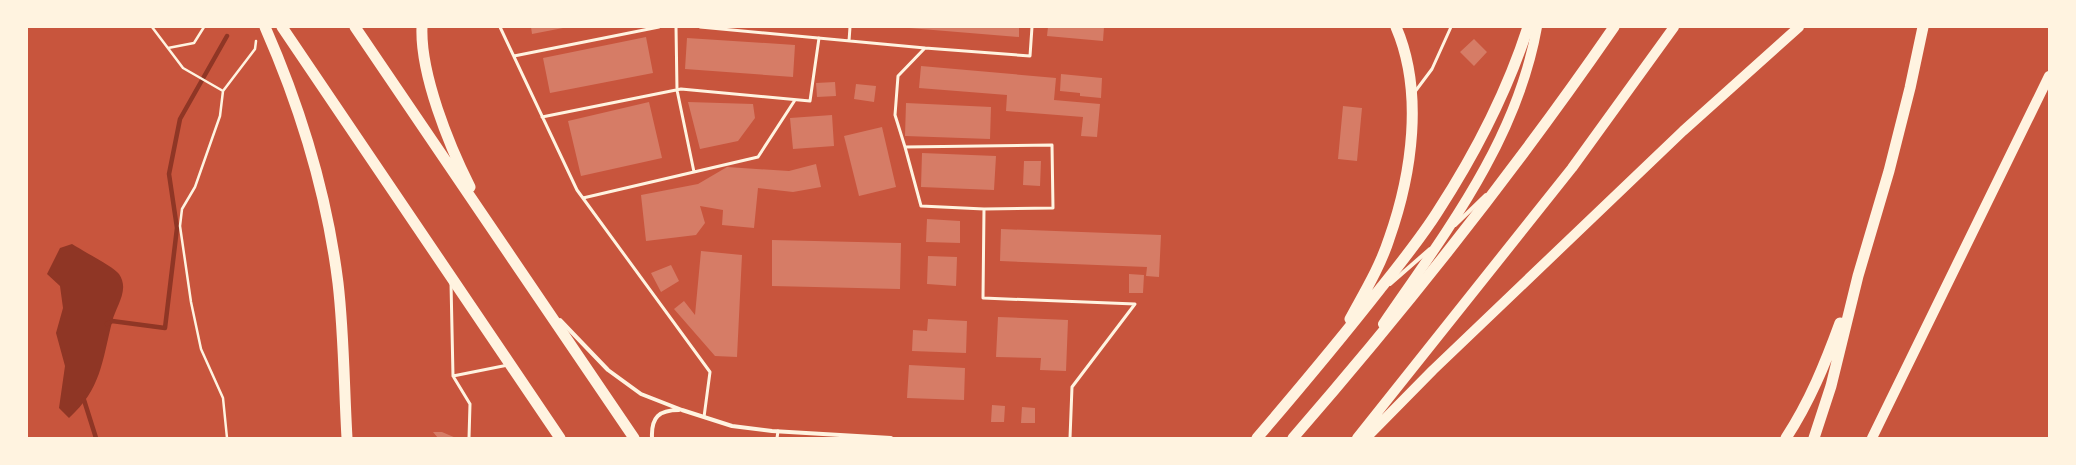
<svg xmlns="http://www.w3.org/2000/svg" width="2076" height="465" font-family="'Source Serif 4',serif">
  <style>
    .water { fill: #8f3625 }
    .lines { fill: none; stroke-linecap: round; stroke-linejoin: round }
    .stream { stroke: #8f3625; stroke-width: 4.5 }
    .building { fill: #d67c66 }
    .path { stroke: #fff3e0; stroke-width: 2.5 }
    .service { stroke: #fff3e0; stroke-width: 3 }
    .minor { stroke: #fff3e0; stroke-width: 4 }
    .primary { stroke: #fff3e0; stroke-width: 10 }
    .trunk { stroke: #fff3e0; stroke-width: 11 }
  </style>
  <rect width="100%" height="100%" fill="#c8553d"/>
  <path class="water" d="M72,244c9,6 42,23 47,30 11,16 -3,32 -7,48 -10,40 -11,67 -43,96l-10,-10 6,-42 -9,-33 7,-25 -3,-22 -13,-12 13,-26z"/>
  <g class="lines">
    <path class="stream" d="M107,324l5,-3 53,7 12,-100 -8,-54 11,-55 47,-83
      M84,400l12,38"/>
  </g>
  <path class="building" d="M531,27h32v1l-31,6z
    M897,27h122v10z
    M1048,27h56l-1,14 -56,-5z
    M646,37l7,36 -103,20 -7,-35z
    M687,38l108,7 -2,32 -108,-8z
    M1474,39l13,13 -13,14 -14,-14z
    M921,66l135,12 -2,22 46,4 -3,33 -16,-1 2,-19 -77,-6 1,-16 -88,-7z
    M1061,74l41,4 -1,20 -21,-2v-3l-20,-2z
    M835,82l1,14 -19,1 -1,-14z
    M856,84l20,2 -2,16 -20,-3z
    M649,102l13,56 -81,18 -13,-55z
    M688,102l65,2 2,14 -17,23 -38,8z
    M906,103l85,4 -1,32 -85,-3z
    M1343,106l19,2 -5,53 -19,-2z
    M832,115l2,31 -41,3 -3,-31z
    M882,127l14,60 -37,9 -15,-60z
    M922,153l74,3 -2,34 -73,-3z
    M1024,161h17l-1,25 -17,-1z
    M816,164l5,23 -28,5 -35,-4 -4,40 -32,-3 1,-15 -23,-4 5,17 -9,12 -50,6 -5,-46 57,-11 29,-17 62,4z
    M927,219l33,2v22l-34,-1z
    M1001,229l160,6 -2,42 -13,-1 1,-9 -147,-6z
    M772,240l129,3 -1,46 -128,-3z
    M701,251l41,4 -5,102 -22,-1 -41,-47 10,-8 11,14z
    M928,256l29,1 -1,29 -29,-2z
    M671,265l8,16 -18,11 -10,-19z
    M1129,274l15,1 -1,18h-14z
    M998,317l70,3 -2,51 -26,-1 1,-12 -45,-1z
    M928,319l39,2 -1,32 -54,-2 1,-21 14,1z
    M909,365l56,3 -1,32 -57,-2z
    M992,405l13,1 -1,16h-13z
    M1022,407l13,1v15h-14z
    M433,432h9l14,6h-18z"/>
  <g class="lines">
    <path class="path" d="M152,27l31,41 40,23 -3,25 -25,71 -13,22 -2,17 11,76 10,47 22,49 4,40
      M168,48l26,-5 10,-16
      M223,91l32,-42 1,-8"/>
    <path class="service" d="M500,27l77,163 133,182 -6,45
      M676,27l1,63 17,82
      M700,27l225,21
      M849,41l1,-14
      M514,56l145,-29
      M1414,93l18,-24 19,-42
      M542,117l139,-28 129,12 9,-63
      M905,147l-10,-32 3,-39 27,-28 105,8 2,-29
      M583,198l175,-41 37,-57
      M984,209l-63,-3 -16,-59 147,-2 1,63 -69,1 -1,89 152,6 -63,83 -2,51
      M451,283l2,93 17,28 -1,34
      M453,376l55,-11
      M777,438l1,-7"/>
    <path class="minor" d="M1455,225l31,-30
      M1390,284l40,-35
      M560,320l48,50 33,24 41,16 50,16 40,5 119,7
      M652,438c-1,-21 7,-28 27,-28"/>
    <path class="primary" d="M1383,324c63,-92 134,-184 154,-297
      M1357,438l215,-270 102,-141
      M1366,438l67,-68 250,-239 116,-104
      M1872,438l177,-362"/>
    <path class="trunk" d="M265,27c36,82 62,168 73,256 6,51 6,104 9,155
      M282,27l278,411
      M355,27l279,411
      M422,27c-2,47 27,118 48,160
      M1350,319c14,-26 30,-52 39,-80 23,-65 35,-147 7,-212
      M1257,438c42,-49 83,-98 123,-149 20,-25 41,-51 58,-78 37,-57 69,-119 90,-184
      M1293,438c113,-130 223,-269 321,-411
      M1786,438c24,-37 39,-74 54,-115
      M1814,438l17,-52 27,-110 31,-105 21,-83 13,-61"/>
  </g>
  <rect width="2076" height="465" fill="none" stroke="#fff3e0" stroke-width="56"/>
</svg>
